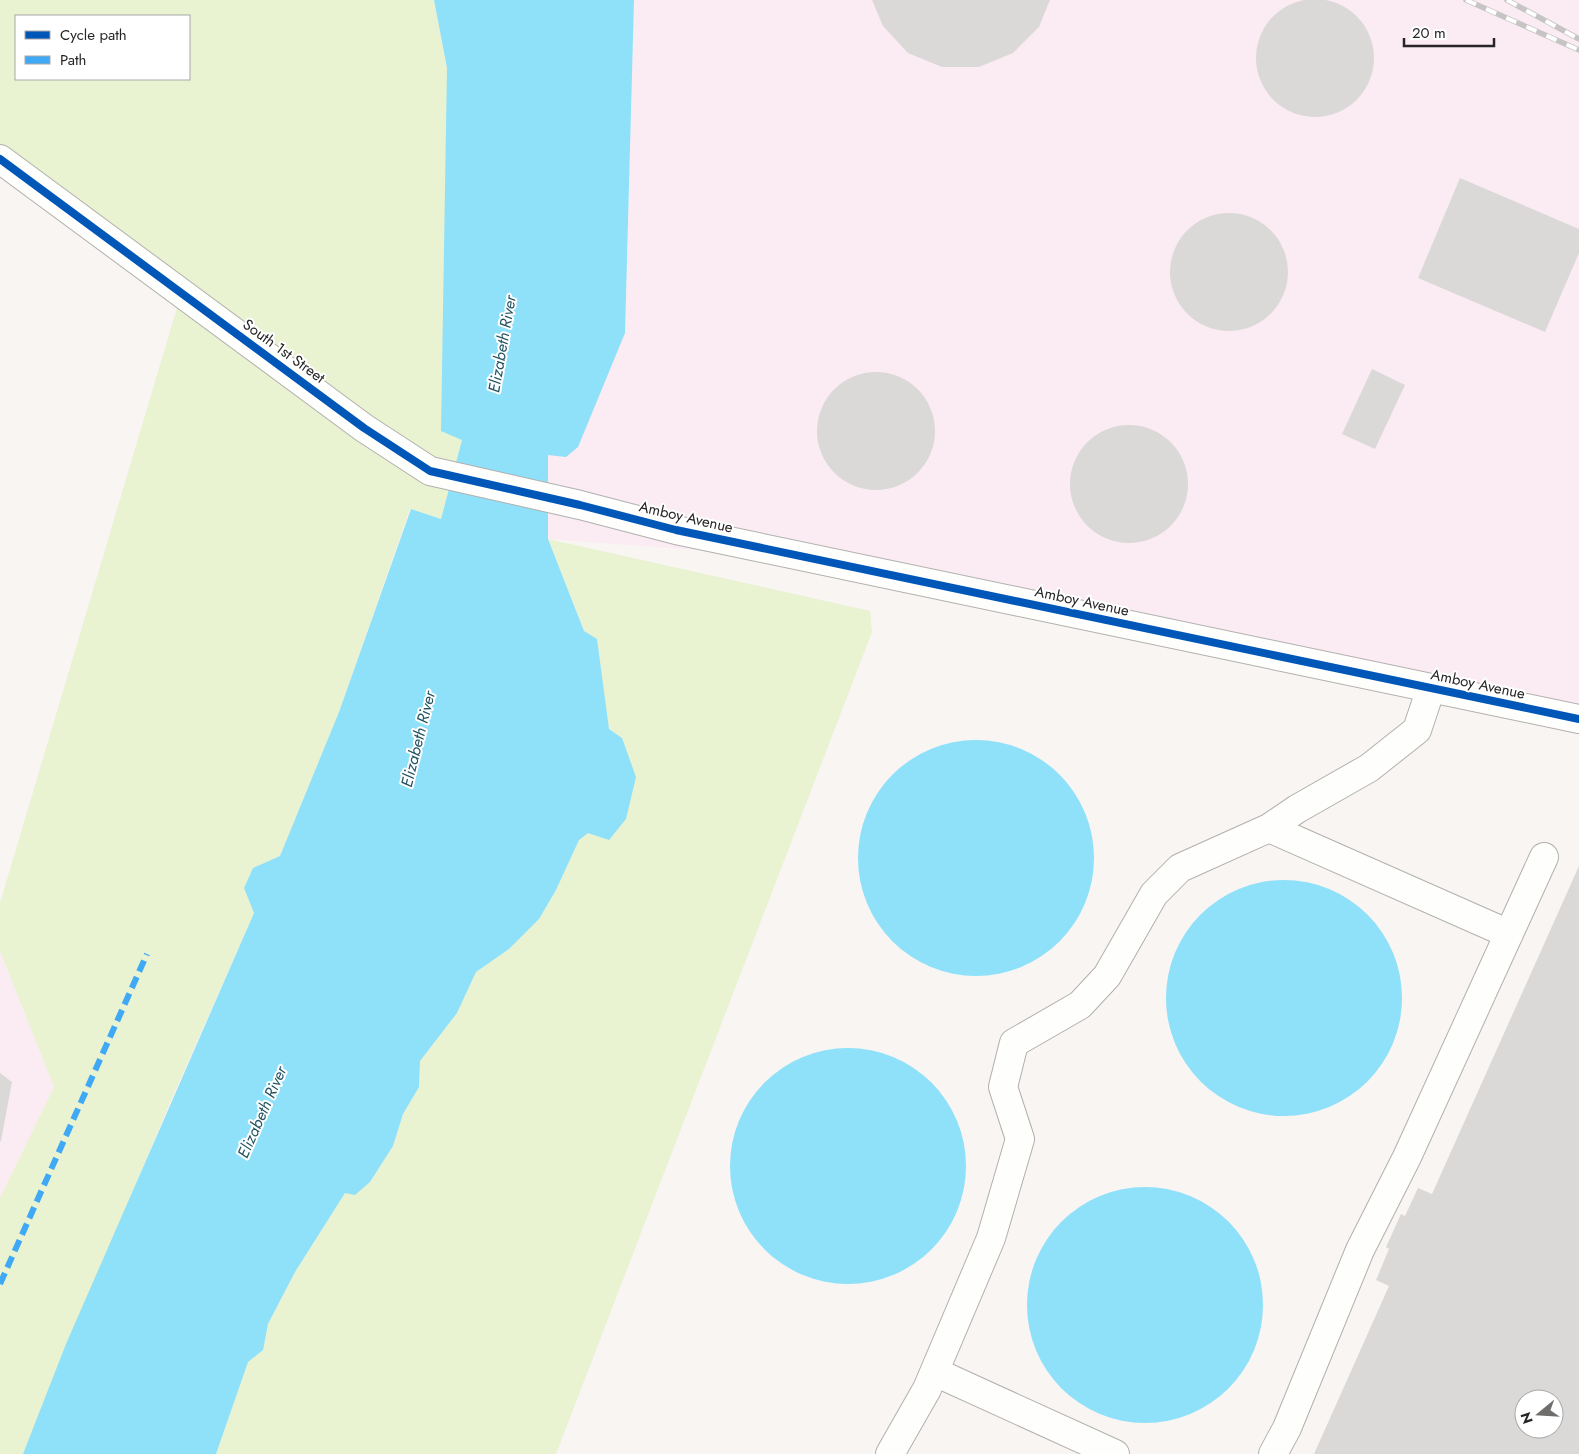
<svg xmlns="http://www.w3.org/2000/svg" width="1579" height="1454" font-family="Jost,sans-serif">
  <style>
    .industrial { fill: #faecf2 }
    .green { fill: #e9f2d1; fill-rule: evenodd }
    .water { fill: #8fe0f9 }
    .building { fill: #dbd9d8; fill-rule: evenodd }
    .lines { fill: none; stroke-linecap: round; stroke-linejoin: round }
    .minor-casing { stroke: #b2b0af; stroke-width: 30 }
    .minor { stroke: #fefefd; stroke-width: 28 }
    .rail-casing { stroke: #c6c5c4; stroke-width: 5.5 }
    .rail { stroke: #fff; stroke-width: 4; stroke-dasharray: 11; stroke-linecap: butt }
    .quiet { stroke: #3fa9f5; stroke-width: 6; stroke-dasharray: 12 6; stroke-linecap: butt }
    .cycleway-casing { stroke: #fff; stroke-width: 11 }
    .cycleway { stroke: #0057b8; stroke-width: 8 }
    .labels { text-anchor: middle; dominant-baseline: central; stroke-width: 4; stroke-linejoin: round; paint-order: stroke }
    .street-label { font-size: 15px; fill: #272525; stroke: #fff }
    .water-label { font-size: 16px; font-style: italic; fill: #225463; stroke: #fff }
  </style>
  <rect width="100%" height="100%" fill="#f8f5f3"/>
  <path class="industrial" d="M634,0h945v721l-678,-156 -353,-26v-84l77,-122z
    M0,951l54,136 -54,111z"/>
  <path class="green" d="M0,0h434l13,68 15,372 -21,79 -31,-10 -71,203 -59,144 -27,12 -9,20 10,25 -85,192 -146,349h-23v-256l54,-111 -54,-136v-48l182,-612 -182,-137zM16,16h173v63h-173z
    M548,539l322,72 2,21 -316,822h-340l32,-93 14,-11 6,-26 27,-52 50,-79 25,-11 23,-36 10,-32 16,-27 1,-26 37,-48 19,-41 33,-23 30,-30 17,-29 23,-50 9,-8 34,-94 -13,-9 -25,-98z"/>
  <path class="water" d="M434,0h200l-9,333 -47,114 -12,10 -18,-2v84l36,92 13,8 12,90 13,9 14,39 -10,42 -17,21 -21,-7 -9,7 -23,50 -17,29 -30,30 -33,23 -19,41 -37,48 -1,26 -16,27 -10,32 -23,36 -15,13 -10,-2 -50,79 -27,52 -5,26 -15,12 -32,92h-193l43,-110 188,-431 -10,-25 9,-20 27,-12 59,-144 72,-203 30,10 21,-79 -21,-9 6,-363z
    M858 858a118 118 0 1 1 236 0a118 118 0 1 1-236 0Z
    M1166 998a118 118 0 1 1 236 0a118 118 0 1 1-236 0Z
    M730 1166a118 118 0 1 1 236 0a118 118 0 1 1-236 0Z
    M1027 1305a118 118 0 1 1 236 0a118 118 0 1 1-236 0Z"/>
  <path class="building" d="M1256 58a59 59 0 1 1 118 0a59 59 0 1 1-118 0Z
    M872,0h178l-11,27 -26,26 -34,14h-37l-34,-14 -25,-27z
    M1460,178l119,51v24l-34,79 -127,-54z
    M1170 272a59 59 0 1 1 118 0a59 59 0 1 1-118 0Z
    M1372,369l33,16 -30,64 -33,-15z
    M817 431a59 59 0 1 1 118 0a59 59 0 1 1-118 0Z
    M1070 484a59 59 0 1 1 118 0a59 59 0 1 1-118 0Z
    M1579,866v588h-265l75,-168 -13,-6 13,-31 -3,-2 15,-33 4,2 13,-28 14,6zM1524,1399h30v30h-30z
    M0,1073l12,9 -11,59h-1z"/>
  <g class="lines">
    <defs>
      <path id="minor" d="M0,159l364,269 66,43 150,34 96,25 903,189
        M1269,828l240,106
        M935,1372l180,82
        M890,1454l37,-65 64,-151 29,-99 -17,-52 11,-44 66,-38 27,-29 47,-82 26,-26 89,-40 28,-19 72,-41 48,-38 14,-42
        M1273,1454l14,-26 73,-178 47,-93 137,-300"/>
    </defs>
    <use href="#minor" class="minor-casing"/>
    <use href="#minor" class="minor"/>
    <defs>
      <path id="rail" d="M1466,0l113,50
        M1507,0l72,39"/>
    </defs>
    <use href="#rail" class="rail-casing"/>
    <use href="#rail" class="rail"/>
    <path class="quiet" d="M0,1284l147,-330"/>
    <defs>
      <path id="cycleway" d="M0,159l364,269 66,43 150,34 96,25 903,189"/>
    </defs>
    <use href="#cycleway" class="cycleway-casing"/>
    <use href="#cycleway" class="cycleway"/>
  </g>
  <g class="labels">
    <g class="street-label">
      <text transform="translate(284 351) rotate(36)">South 1st Street</text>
      <text transform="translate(686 517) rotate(13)">Amboy Avenue</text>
      <text transform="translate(1082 601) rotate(12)">Amboy Avenue</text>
      <text transform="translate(1478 684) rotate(12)">Amboy Avenue</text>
    </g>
    <g class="water-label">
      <text transform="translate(502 344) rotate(-80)">Elizabeth River</text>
      <text transform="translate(418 739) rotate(-76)">Elizabeth River</text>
      <text transform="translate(262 1112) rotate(-66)">Elizabeth River</text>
    </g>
  </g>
  <rect x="15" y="15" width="175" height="65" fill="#ffffff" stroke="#a9a8a8"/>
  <rect x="25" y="31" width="25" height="8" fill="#0057b8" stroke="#a9a8a8"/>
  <text x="60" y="40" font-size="15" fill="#272525">Cycle path</text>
  <rect x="25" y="56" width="25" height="8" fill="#3fa9f5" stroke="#a9a8a8"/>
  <text x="60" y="65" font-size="15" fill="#272525">Path</text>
  <g transform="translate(1539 1414) rotate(252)"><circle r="24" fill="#ffffff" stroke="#a9a8a8"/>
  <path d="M0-4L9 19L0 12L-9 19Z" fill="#706e6d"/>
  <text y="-8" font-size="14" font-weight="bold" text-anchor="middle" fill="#272525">N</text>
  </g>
  <path d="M1404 38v8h90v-8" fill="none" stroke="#272525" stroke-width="2.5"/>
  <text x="1412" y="38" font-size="15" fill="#272525" stroke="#ffffff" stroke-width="4" paint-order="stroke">20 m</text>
</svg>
